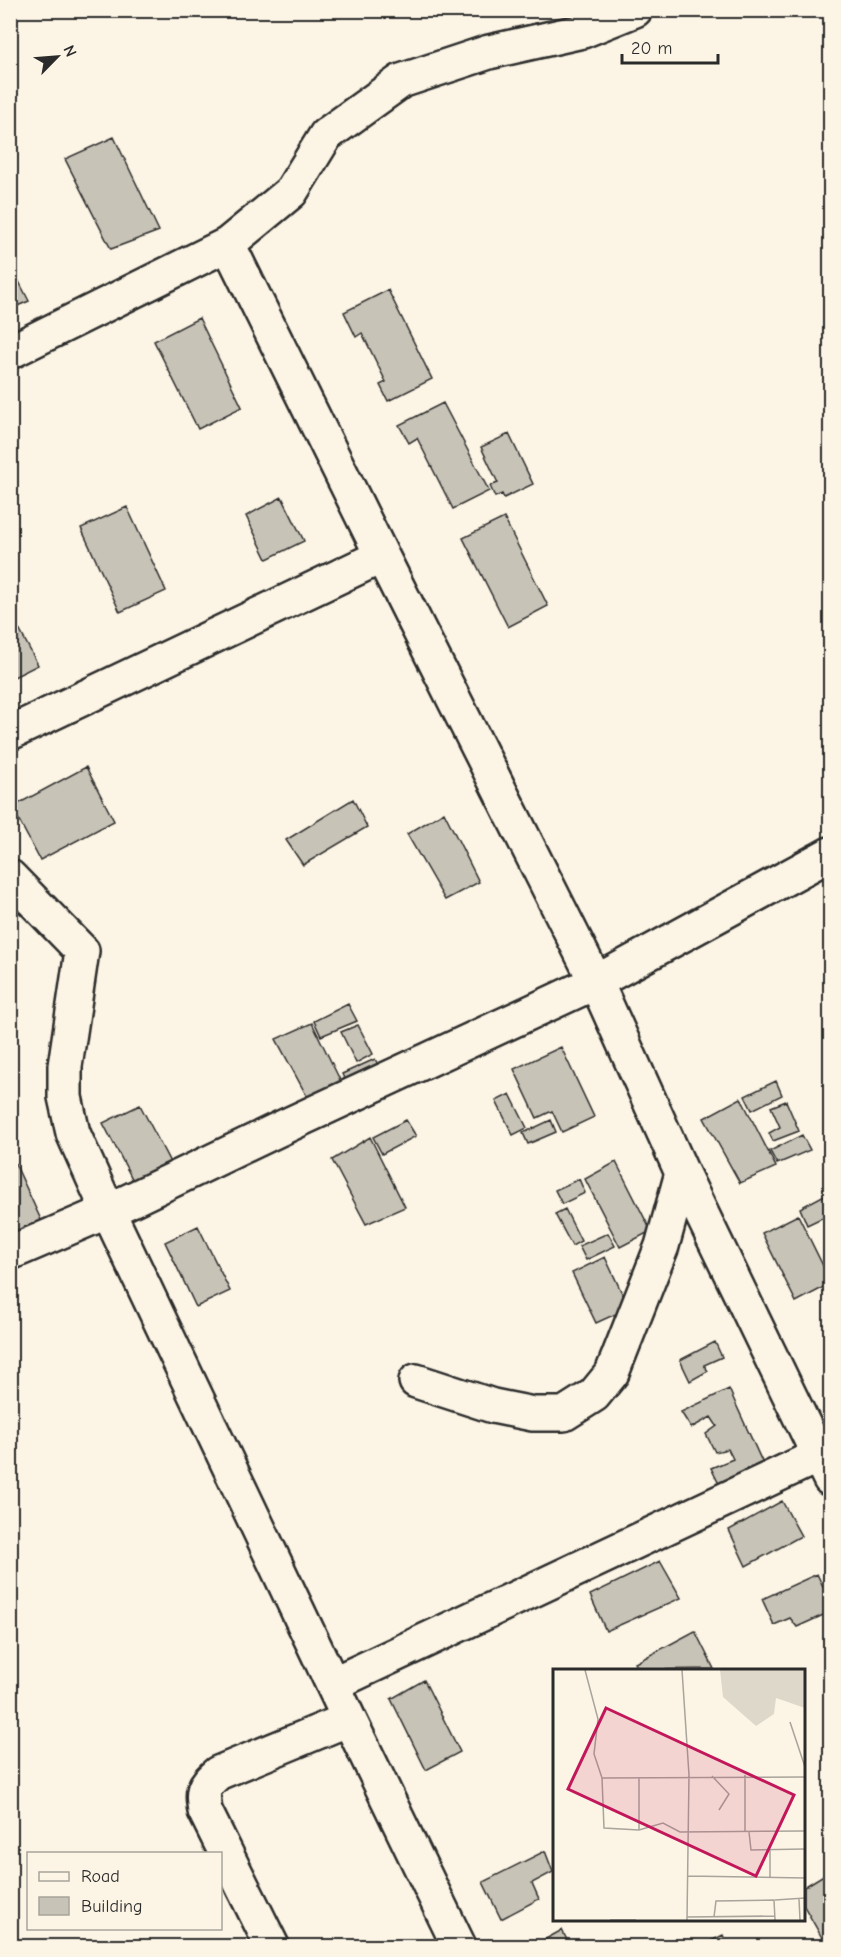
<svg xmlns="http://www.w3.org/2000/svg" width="841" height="1957" font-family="'Comic Neue',sans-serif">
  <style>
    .building { fill: #c8c3b7; stroke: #2b2b2b; stroke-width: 1.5 }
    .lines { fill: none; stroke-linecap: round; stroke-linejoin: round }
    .minor-casing { stroke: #2b2b2b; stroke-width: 38 }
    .minor { stroke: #fcf5e5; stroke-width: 33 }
    .inset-road { fill: none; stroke: #a8a49b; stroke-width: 1.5 }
    .view { fill: #c2185b; fill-opacity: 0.15; stroke: #c2185b; stroke-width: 3 }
    .inset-edge { fill: none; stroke: #2b2b2b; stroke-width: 3 }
  </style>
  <rect width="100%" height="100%" fill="#fcf5e5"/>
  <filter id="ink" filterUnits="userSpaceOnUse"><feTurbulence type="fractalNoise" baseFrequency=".0167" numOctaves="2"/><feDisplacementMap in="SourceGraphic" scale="12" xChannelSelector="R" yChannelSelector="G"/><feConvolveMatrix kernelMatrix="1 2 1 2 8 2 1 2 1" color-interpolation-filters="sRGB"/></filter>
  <g filter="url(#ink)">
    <path class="building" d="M114,137l45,94 -48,18 -46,-90z
      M10,264l19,37 -19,8z
      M388,290l44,89 -44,22 -8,-16 6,-3 -24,-49 -6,4 -12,-25z
      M199,318l43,89 -44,22 -44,-88z
      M443,403l46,88 -36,18 -36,-71 -8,5 -10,-18z
      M509,434l24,50 -29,14 -2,-4 -7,3 -5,-11 8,-3 -17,-36z
      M282,497l22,44 -37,18 -21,-43z
      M127,507l39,84 -46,21 -39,-84z
      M504,518l44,88 -40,21 -45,-89z
      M10,612l28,53 -28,14z
      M86,767l28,54 -74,39 -28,-53z
      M353,799l14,28 -64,38 -17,-25z
      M444,812l35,70 -34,18 -38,-66z
      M348,1004l9,17 -36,15 -7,-15z
      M312,1023l32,65 -34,14 -34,-63z
      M358,1025l15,29 -17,9 -15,-31z
      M561,1047l33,70 -32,15 -10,-21 -15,7 -23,-49z
      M375,1059l9,16 -35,15 -7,-16z
      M776,1081l6,14 -30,15 -7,-14z
      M510,1094l17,34 -14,7 -17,-34z
      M741,1098l35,69 -36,16 -36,-65z
      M786,1101l13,30 -26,10 -4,-8 11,-6 -9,-20z
      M140,1105l34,65 -37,18 -34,-65z
      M406,1120l10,16 -34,18 -9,-17z
      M551,1120l5,12 -28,12 -5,-11z
      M802,1135l8,15 -33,14 -7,-13z
      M370,1137l35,70 -39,17 -34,-64z
      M14,1161l33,72 -37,8v-78z
      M616,1162l35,69 -31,16 -35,-68z
      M579,1179l6,14 -23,11 -7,-14z
      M830,1192v22l-23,11 -7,-17z
      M565,1209l16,32 -9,5 -17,-32z
      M798,1215l32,65v4l-34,18 -34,-69z
      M198,1226l32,65 -34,16 -31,-65z
      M608,1233l7,13 -29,14 -7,-14z
      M605,1257l24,51 -33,15 -24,-50z
      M715,1342l7,15 -18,8 4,6 -18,10 -10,-21z
      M729,1389l34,75 -44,20 -8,-16 22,-9 -5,-10 -13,3 -9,-18 11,-8 -6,-9 -20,11 -10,-16z
      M782,1501l19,35 -55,30 -17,-36z
      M660,1561l21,37 -75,33 -16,-36z
      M817,1574l13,27v11l-33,15 -7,-9 -16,7 -12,-26z
      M695,1631l19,38 -75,1 -4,-7z
      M424,1680l36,72 -34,18 -35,-71z
      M545,1851l8,21 -21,11 7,16 -38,20 -18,-37z
      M830,1871v69l-5,3 -21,-37v-19z
      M562,1930l8,16h-37z
      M723,1935l5,11h-27z"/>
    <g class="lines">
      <defs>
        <path id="minor" d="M228,244l154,312 214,426 86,191 148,306
          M10,352l218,-108 63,-52 35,-57 75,-54 88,-29 94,-21 52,-21
          M10,733l372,-177
          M10,877l72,74 -17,115v31l8,36 35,78 241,508 110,227
          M10,1253l98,-42 169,-81 319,-148 234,-128
          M416,1381l77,25 40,8h31l30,-19 18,-22 50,-127 20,-73
          M333,1684l487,-229
          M272,1946l-67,-135c-3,-21 -3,-24 13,-38l131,-54"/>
      </defs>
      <use href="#minor" class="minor-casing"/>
      <use href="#minor" class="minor"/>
    </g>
  </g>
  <g transform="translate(553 1669)">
    <rect width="252" height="252" fill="#fcf5e5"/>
    <path d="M167,1h85v38l-29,-10 -2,16 -18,12 -33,-29z" fill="#ded8ca"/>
    <path class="inset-road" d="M32,1l13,49 -4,35 8,24 2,50 35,2 24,-7 17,9 125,-1M129,1l7,105 -2,145M237,53l15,45M192,106v57M159,107l17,18 -10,16M86,108v53M49,109l203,-1M196,163l2,18 54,-1M135,207l117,2M217,209v-28M246,230l1,21M222,231l30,-2M134,248l88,-1M161,248l2,-16 58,-1 1,20M57,251h26"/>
    <path class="view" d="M53,39l188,87 -38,81 -188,-87z"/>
    <rect width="252" height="252" class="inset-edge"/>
  </g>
  <rect width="841" height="1957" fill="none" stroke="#fcf5e5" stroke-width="36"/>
  <rect x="18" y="18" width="805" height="1921" fill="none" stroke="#2b2b2b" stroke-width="2" filter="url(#ink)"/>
  <rect x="27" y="1852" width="195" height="78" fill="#fcf5e5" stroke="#a8a49b" stroke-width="1.5"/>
  <rect x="39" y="1872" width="30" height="9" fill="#fcf5e5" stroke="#a8a49b" stroke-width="1.5"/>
  <text x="81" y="1882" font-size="18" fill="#2b2b2b">Road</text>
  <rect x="39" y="1897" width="30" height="18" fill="#c8c3b7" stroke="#a8a49b" stroke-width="1.5"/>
  <text x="81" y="1912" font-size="18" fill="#2b2b2b">Building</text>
  <g transform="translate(57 57) rotate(65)" stroke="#fcf5e5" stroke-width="4.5" paint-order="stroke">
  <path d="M0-4.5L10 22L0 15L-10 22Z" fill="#2b2b2b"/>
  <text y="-9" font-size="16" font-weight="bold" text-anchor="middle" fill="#2b2b2b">N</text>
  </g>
  <path d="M622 54v9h96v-9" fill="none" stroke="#2b2b2b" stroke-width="3"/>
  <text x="631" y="54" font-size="18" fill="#2b2b2b" stroke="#fcf5e5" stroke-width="4.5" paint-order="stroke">20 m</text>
</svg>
